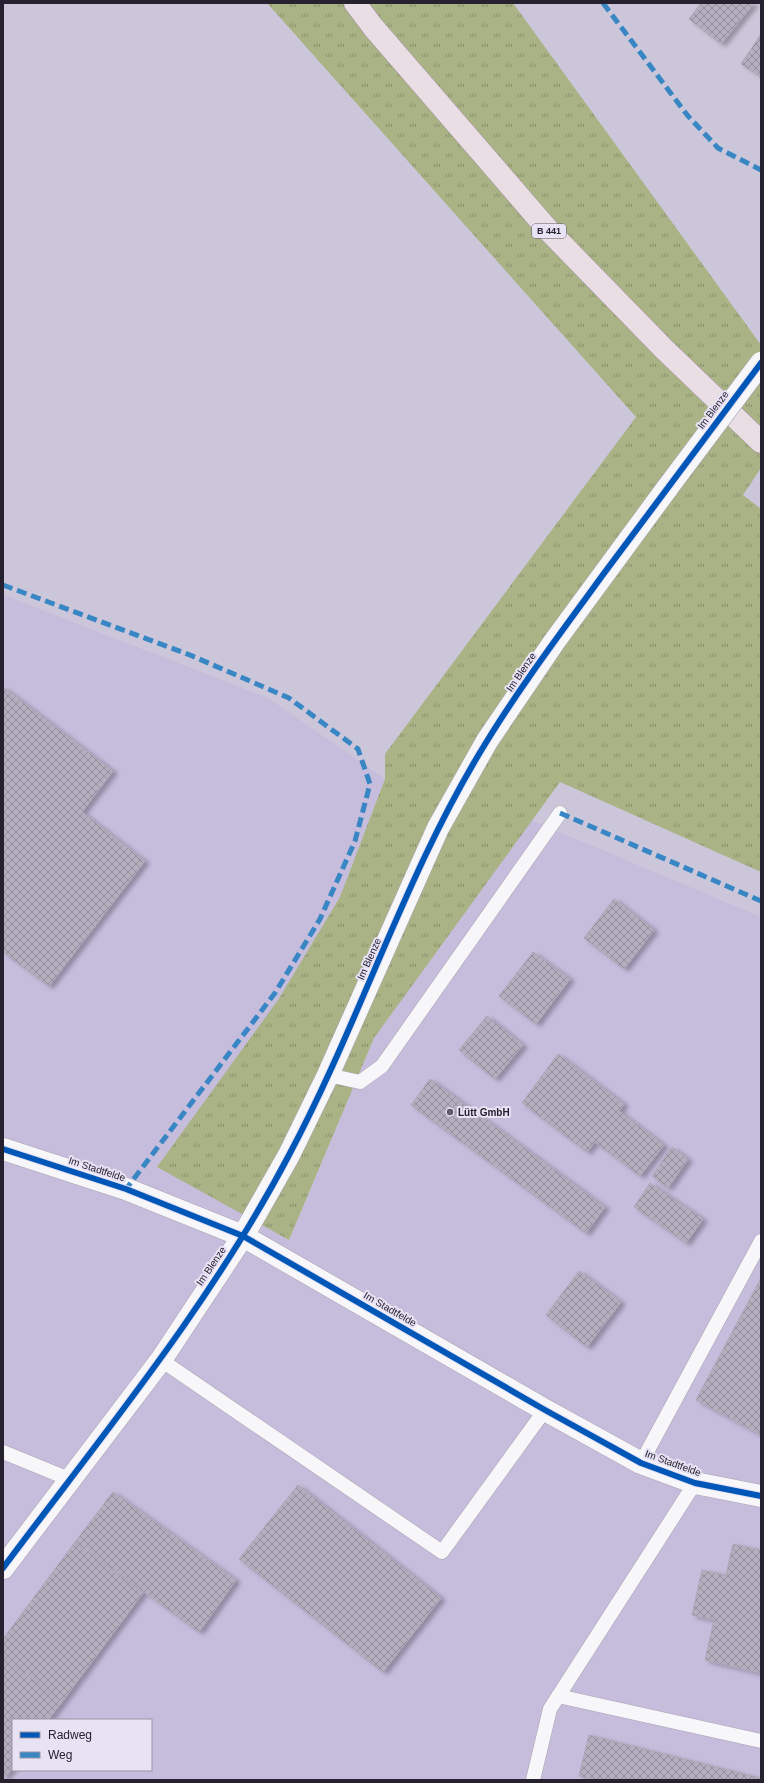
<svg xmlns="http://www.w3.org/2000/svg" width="764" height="1783" font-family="Helvetica,sans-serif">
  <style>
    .built { fill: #c6bcdc; fill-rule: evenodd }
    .grass { fill: url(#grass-tufts) }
    .building { fill: url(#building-cross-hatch); stroke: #aca7b7; filter: url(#shadow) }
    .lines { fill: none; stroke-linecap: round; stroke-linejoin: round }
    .service-casing { stroke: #a9a4b3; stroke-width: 15 }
    .minor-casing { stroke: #a9a4b3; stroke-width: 23 }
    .primary-casing { stroke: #a290a0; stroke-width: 23 }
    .service { stroke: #f7f6f9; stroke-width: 14 }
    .minor { stroke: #f7f6f9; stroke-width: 22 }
    .primary { stroke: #e8dee4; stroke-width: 22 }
    .minor-bridge-casing { stroke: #a9a4b3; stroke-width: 23; stroke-linecap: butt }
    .minor-bridge { stroke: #f7f6f9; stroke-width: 22 }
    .quiet { stroke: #3887c4; stroke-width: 5; stroke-dasharray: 10 5; stroke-linecap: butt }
    .cycleway-casing { stroke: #e7e2f4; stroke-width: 8 }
    .cycleway { stroke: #0057b8; stroke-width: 6 }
    .poi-dot { fill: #5f5b6b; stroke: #e7e2f4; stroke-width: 1.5 }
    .labels { text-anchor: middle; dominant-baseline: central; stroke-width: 4; stroke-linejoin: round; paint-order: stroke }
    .shield { fill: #e7e2f4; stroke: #5f5b6a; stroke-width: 1 }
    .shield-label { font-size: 9px; font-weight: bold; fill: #25212f }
    .street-label { font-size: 10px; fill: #25212f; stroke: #e7e2f4 }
    .poi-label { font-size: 10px; font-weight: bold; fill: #25212f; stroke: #e7e2f4; text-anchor: start }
  </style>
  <defs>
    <pattern id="grass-tufts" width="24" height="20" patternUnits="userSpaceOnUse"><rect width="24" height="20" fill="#aab385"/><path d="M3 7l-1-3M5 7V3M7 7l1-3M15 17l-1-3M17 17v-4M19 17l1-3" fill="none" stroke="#8a916d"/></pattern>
    <pattern id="building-cross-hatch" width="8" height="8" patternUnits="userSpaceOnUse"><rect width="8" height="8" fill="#b4afbf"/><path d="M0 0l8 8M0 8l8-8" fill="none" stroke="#928e9c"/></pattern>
    <filter id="shadow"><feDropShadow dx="4.5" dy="2.5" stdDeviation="2" flood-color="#0004"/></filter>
  </defs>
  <rect width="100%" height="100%" fill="#ccc6da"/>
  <path class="built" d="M3,595l265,103 117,81 -45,118 -62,103 12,239 84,-201 157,-218 230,97v863h-758zM13,1720h138v50h-138z"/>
  <path class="grass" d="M267,3h246l248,342v123l-18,27 18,14v363l-201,-90 -186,256 -85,202 -132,-73 121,-167 62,-103 45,-118v-25l251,-337z"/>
  <path class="building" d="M701,3h53l-33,41 -32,-25z
    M761,34v43l-20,-13z
    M3,687l110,84 -31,41 63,49 -96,125 -46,-34z
    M614,899l40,31 -30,39 -40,-31z
    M533,952l37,27 -34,45 -37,-28z
    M487,1016l36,29 -28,34 -36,-29z
    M558,1054l66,50 -5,7 45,34 -24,31 -45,-34 -8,10 -65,-49z
    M430,1079l175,128 -19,26 -175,-128z
    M672,1147l16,12 -20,29 -16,-12z
    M650,1183l53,36 -17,24 -52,-36z
    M579,1271l42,31 -34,45 -41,-32z
    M761,1278v157l-65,-35z
    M298,1485l143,113 -58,74 -144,-113z
    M113,1492l123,88 -37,52 -124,-90z
    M75,1542l68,51 -81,109 -59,-45v-18z
    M733,1544l28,6v123l-56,-13 9,-40 -22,-5 10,-45 24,5z
    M3,1657l59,45 -14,18h-35v47l-10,13z
    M589,1735l172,43v2h-167l-15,-4z"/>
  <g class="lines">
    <defs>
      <path id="service" d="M328,1075l32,7 22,-16 178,-253
        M161,1360l281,192 103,-142
        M3,1452l66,27
        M641,1463l120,-222
        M558,1696l203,45
        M533,1780l17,-71 145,-226"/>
      <path id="minor" d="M3,1149l123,40 117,47 302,174 96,53 54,20 66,13
        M3,1568l158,-208 82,-124 46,-81 39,-80 110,-247 49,-87 67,-99 114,-155"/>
      <path id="primary" d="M355,3l18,24 177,205 115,118 96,92"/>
    </defs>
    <use href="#service" class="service-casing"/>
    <use href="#minor" class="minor-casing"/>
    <use href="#primary" class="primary-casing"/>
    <use href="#service" class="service"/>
    <use href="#minor" class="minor"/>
    <use href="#primary" class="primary"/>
    <defs>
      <path id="minor-bridge" d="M668,487l93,-124"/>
    </defs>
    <use href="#minor-bridge" class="minor-bridge-casing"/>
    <use href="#minor-bridge" class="minor-bridge"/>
    <path class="quiet" d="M603,3l85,113 30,32 43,22
      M3,585l187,70 99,43 69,51 12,35 -15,57 -35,78 -45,74 -149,196
      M560,813l201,88"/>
    <defs>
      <path id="cycleway" d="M3,1149l123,40 117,47 302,174 96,53 54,20 66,13
        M3,1568c100,-134 208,-264 286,-413 72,-135 117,-284 198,-414 35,-57 76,-111 115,-165 53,-71 106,-142 159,-213"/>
    </defs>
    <use href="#cycleway" class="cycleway-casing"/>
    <use href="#cycleway" class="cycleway"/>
  </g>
  <circle class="poi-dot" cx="450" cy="1112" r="4"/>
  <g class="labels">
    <rect class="shield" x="532" y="224" width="34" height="14" rx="3"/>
    <g class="shield-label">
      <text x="549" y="231">B 441</text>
    </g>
    <g class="street-label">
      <text transform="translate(713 410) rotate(-53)">Im Blenze</text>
      <text transform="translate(521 672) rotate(-56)">Im Blenze</text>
      <text transform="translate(369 959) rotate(-66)">Im Blenze</text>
      <text transform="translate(97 1169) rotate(18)">Im Stadtfelde</text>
      <text transform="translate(211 1266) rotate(-56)">Im Blenze</text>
      <text transform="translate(390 1309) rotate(30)">Im Stadtfelde</text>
      <text transform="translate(673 1463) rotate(20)">Im Stadtfelde</text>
    </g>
    <g class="poi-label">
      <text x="458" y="1112">Lütt GmbH</text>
    </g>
  </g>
  <rect width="764" height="1783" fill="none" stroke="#25212f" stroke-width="8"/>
  <rect x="12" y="1719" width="140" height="52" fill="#e7e2f4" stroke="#9995a5"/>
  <rect x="20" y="1732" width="20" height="6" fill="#0057b8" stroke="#9995a5"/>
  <text x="48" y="1739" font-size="12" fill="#25212f">Radweg</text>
  <rect x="20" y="1752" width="20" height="6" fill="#3887c4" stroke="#9995a5"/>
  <text x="48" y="1759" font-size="12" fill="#25212f">Weg</text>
</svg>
